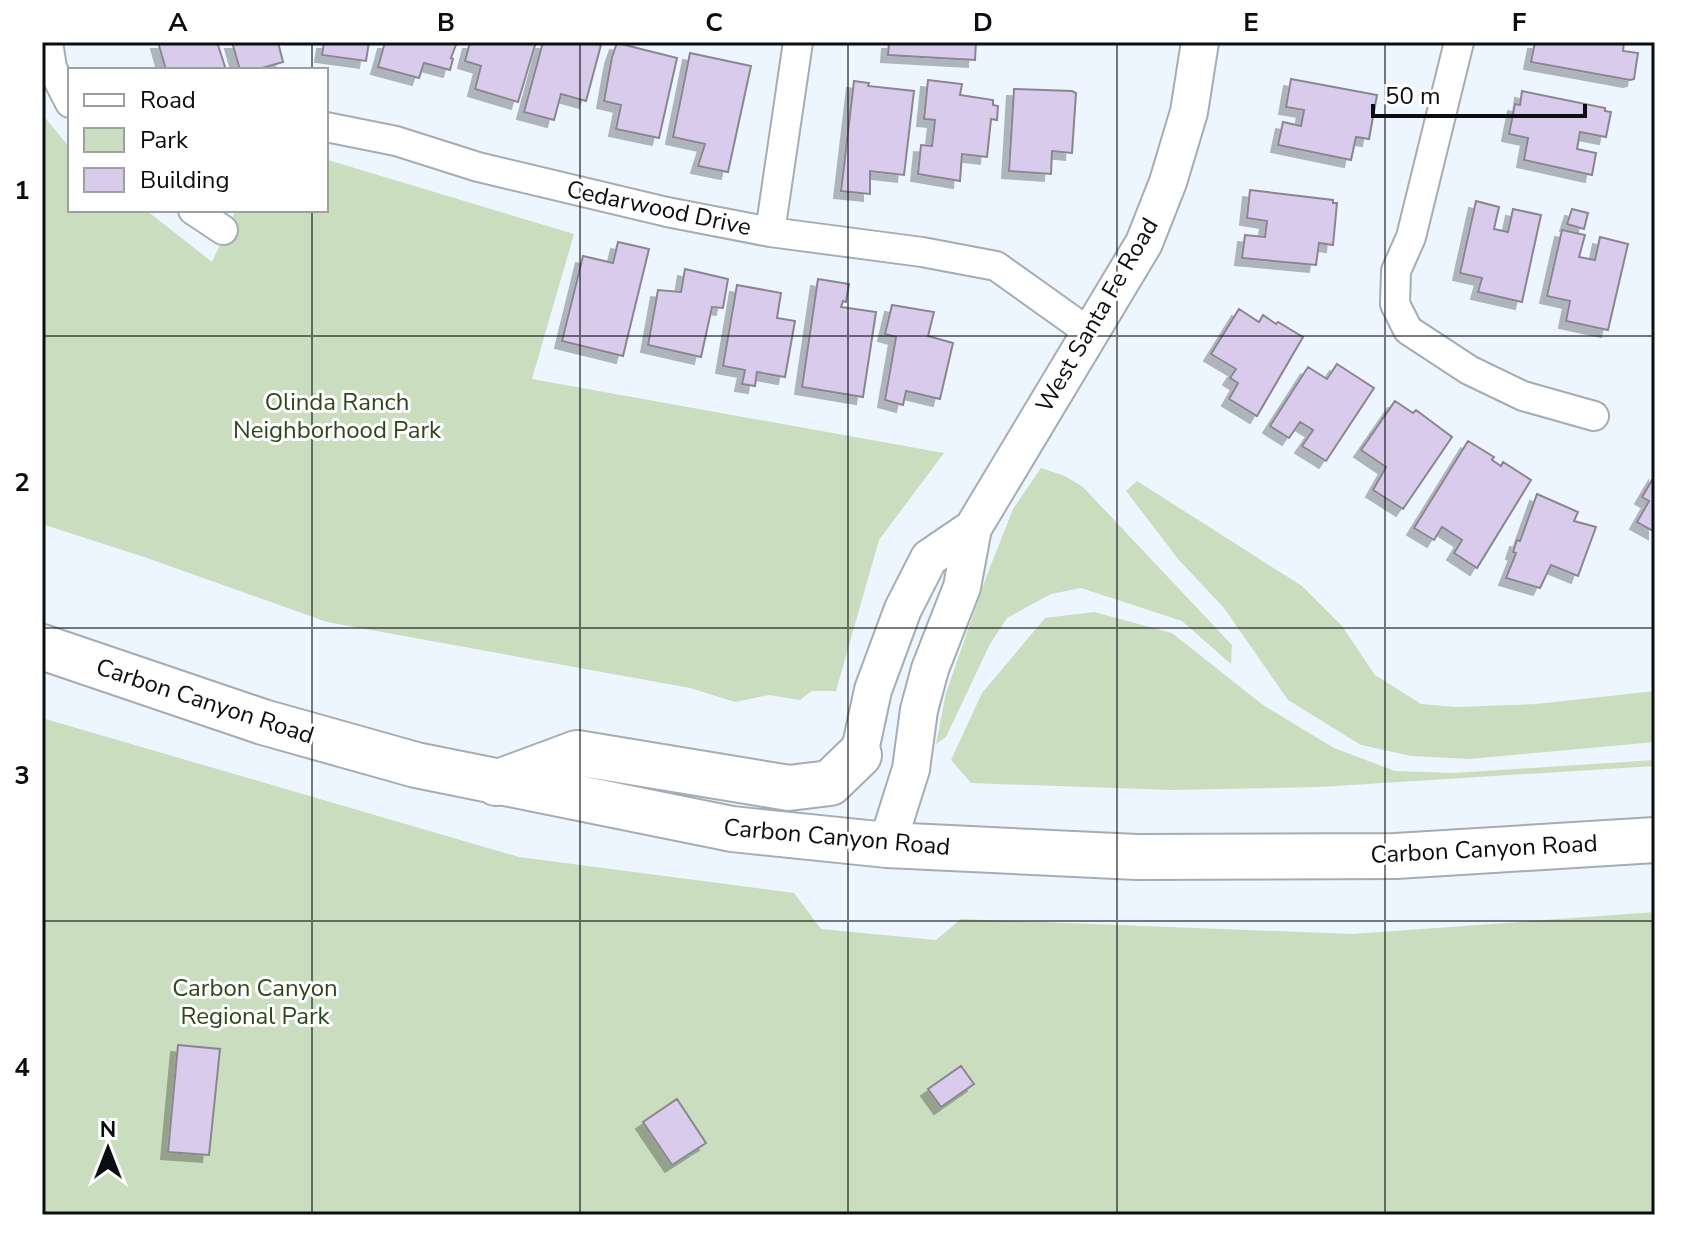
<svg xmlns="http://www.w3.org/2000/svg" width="1697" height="1257" font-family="'Nunito Sans',sans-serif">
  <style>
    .green { fill: #caddbf }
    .building { fill: #d9cbeb; stroke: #8a868f; stroke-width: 2; filter: url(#shadow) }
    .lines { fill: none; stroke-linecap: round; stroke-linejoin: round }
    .minor-casing { stroke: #a4acb4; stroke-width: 32 }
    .tertiary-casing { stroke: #a4acb4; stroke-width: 40 }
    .primary-casing { stroke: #a4acb4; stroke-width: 48 }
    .minor { stroke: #fff; stroke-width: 28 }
    .tertiary { stroke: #fff; stroke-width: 36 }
    .primary { stroke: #fff; stroke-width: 44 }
    .grid { fill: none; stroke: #0b0e11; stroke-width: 2; stroke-opacity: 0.55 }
    .labels { text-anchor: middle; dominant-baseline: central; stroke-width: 6; stroke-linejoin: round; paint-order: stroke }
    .street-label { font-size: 24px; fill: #0b0e11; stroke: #fff }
    .park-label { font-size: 24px; fill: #2c471a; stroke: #fff }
    .neatline { fill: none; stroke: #0b0e11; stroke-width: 3 }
    .grid-label { font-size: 26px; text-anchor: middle; font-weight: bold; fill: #0b0e11 }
  </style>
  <defs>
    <filter id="shadow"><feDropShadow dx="-7" dy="7" stdDeviation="0" flood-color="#0004"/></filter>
  </defs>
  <rect width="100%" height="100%" fill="#edf6ff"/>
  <path class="green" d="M42,114l28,34v62h76l66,52 24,-52h90l2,-50 246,74 -42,145 412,74 -65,87 -43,151h-24l-12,9 -31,-5 -34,7 -45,-14 -363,-66 -183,-65 -102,-33z
    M1041,468l24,8 18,11 149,158 -1,19 -49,-43 -101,-33 -30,6 -44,24 -17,26 -44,93 -10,7 10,-51 41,-118 26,-66z
    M1137,481l165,105 40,40 33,49 46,29 35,3 80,-3 119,-13v51l-185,17 -59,-3 -50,-11 -73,-45 -64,-92 -45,-48 -53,-69z
    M1094,612l78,21 91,72 71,43 61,23 59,2 201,-13v6l-335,21 -149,3 -200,-7 -20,-23 31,-67 63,-75z
    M42,718l477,139 275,36 27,36 115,11 25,-21 392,15 302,-22v303h-1613z"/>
  <path class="building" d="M158,42h59l9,28h-60z
    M232,42h46l5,20 -28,8h-15z
    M324,42h45l-3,19 -44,-6z
    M385,42h72l-6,16 2,1 -3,11 -26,-7 -5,15 -41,-11z
    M470,42h66l-18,60 -43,-13 6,-23 -16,-5z
    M543,42h46l12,3 -15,56 -25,-7 -7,26 -30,-8z
    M889,42h87l-1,18 -87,-5z
    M1535,42h89l-1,9 15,2 -4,26 -4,1 -99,-18z
    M617,43l60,15 -18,80 -43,-9 5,-24 -17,-4 8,-44z
    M690,53l61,13 -23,106 -30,-6 7,-22 -32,-7z
    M1291,79l86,16 -8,44 -13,-2 -5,23 -73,-15 5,-23 18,4 3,-16 -18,-3z
    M928,80l34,4 -2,11 33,5v5l5,1 -1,14 -6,-1 -4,38 -25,-3 -2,27 -42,-7 3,-29 11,1 3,-26 -11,-1z
    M854,81l15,2 -1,3 46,5 -10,84 -34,-4v23l-29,-3z
    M1014,89l58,2 4,2 -4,60 -20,-2 -1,23 -42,-3z
    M1522,91l83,17v3l6,1 -5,25 -26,-5 -3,17 19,4 -4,22 -68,-15 4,-22 -19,-4 6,-30 5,1z
    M1250,190l83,10v3h4l-4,42 -14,-2 -3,22 -74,-7 3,-23 20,2 2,-16 -20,-3z
    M1476,201l23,6 -5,22 14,3 5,-23 28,6 -19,87 -44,-10 4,-14 -22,-5z
    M1572,209l16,4 -4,16 -17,-5z
    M1562,230l23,5 -6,22 16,3 5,-23 28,7 -20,86 -42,-9 4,-20 -23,-5z
    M618,242l31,7 -26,107 -61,-15 21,-85 30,7z
    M685,269l43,10 -5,29 -11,-1 -11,50 -53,-12 10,-55 23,2z
    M818,279l31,5 -3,18 -3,-1 -2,6 35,5 -13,85 -61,-10z
    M737,285l44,8 -4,25 18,3 -10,56 -28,-5 -2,14 -13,-2 3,-14 -22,-4z
    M892,305l42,7 -6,24 25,7 -13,56 -34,-8 -3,14 -18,-5 11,-63 -11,-3z
    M1239,309l20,13 4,-7 13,9 2,-2 25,15 -46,79 -28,-17 9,-16 -8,-5 6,-9 -25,-15z
    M1337,364l37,24 -48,73 -24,-15 11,-16 -13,-8 -11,16 -19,-12 38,-59 19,12z
    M1395,401l18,12 3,-3 36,27 -49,72 -30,-19 13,-23 -25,-17z
    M1468,441l26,16 -2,3 9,6 2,-4 28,18 -54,88 -23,-15 8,-13 -20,-13 -8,13 -20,-12z
    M1655,475v57l-18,-10 12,-21 -7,-4z
    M1537,494l41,18 -4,9 22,6 -18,49 -27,-11 -11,23 -34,-10 10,-25 -3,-1 4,-12 3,1z
    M178,1045l42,4 -11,106 -41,-3z
    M961,1066l13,18 -33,23 -13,-18z
    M677,1099l29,44 -34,22 -29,-43z"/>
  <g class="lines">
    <defs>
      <path id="minor" d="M48,42l4,26 18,35
        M1459,42l-48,195 -15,34 -1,33 13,26 61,40 54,26 71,20
        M326,127l70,14 82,26 189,45 103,20 152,20 74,14 94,67
        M193,210l30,20
        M770,232l28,-190"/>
      <path id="tertiary" d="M859,755l14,-65 30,-81 26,-51 44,-30
        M887,845l24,-76 8,-59 11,-41 32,-82 11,-59 171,-285 24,-61 21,-70 11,-70"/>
      <path id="primary" d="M42,647l221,75 153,43 316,64 155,16 250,12 259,-1 259,-16
        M496,783l81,-30 212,35 41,-5 29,-28"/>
    </defs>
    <use href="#minor" class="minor-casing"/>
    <use href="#tertiary" class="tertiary-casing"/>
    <use href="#primary" class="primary-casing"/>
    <use href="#minor" class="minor"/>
    <use href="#tertiary" class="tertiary"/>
    <use href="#primary" class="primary"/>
  </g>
  <path class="grid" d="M312,42v28M580,42v1173M848,42v1173M1117,42v1173M1385,42v1173M312,210v1005M42,336h1613M42,628h1613M42,921h1613"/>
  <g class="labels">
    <g class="street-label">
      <text transform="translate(659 208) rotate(12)">Cedarwood Drive</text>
      <text transform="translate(1097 315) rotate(-60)">West Santa Fe Road</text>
      <text transform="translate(205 701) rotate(18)">Carbon Canyon Road</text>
      <text transform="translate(837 837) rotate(5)">Carbon Canyon Road</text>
      <text transform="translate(1484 849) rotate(-3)">Carbon Canyon Road</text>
    </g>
    <g class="park-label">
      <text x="337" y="402">Olinda Ranch<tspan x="337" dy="28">Neighborhood Park</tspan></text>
      <text x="255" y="988">Carbon Canyon<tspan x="255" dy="28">Regional Park</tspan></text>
    </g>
  </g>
  <rect width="1697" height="1257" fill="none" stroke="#ffffff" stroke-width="88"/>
  <rect x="68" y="68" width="260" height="144" fill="#ffffff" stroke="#9d9fa0" stroke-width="2"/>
  <rect x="84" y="94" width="40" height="12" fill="#ffffff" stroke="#9d9fa0" stroke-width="2"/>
  <text x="140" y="108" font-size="24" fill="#0b0e11">Road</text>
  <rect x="84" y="128" width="40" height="24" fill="#caddbf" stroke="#9d9fa0" stroke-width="2"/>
  <text x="140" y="148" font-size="24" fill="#0b0e11">Park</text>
  <rect x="84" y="168" width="40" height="24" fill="#d9cbeb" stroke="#9d9fa0" stroke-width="2"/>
  <text x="140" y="188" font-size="24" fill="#0b0e11">Building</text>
  <g transform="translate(108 1149)" stroke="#ffffff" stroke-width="6" paint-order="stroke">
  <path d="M0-6L14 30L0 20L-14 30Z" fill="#0b0e11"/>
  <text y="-12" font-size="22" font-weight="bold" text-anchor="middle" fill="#0b0e11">N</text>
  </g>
  <path d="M1373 104v12h212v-12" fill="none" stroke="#0b0e11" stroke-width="4"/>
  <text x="1385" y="104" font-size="24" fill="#0b0e11" stroke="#ffffff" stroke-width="6" paint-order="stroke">50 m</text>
  <rect x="44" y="44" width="1609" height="1169" class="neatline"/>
  <g class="grid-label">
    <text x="178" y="31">A</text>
    <text x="446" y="31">B</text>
    <text x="714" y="31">C</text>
    <text x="983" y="31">D</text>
    <text x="1251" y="31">E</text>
    <text x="1519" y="31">F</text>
    <text x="22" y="199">1</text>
    <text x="22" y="491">2</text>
    <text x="22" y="784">3</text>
    <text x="22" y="1076">4</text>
  </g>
</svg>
